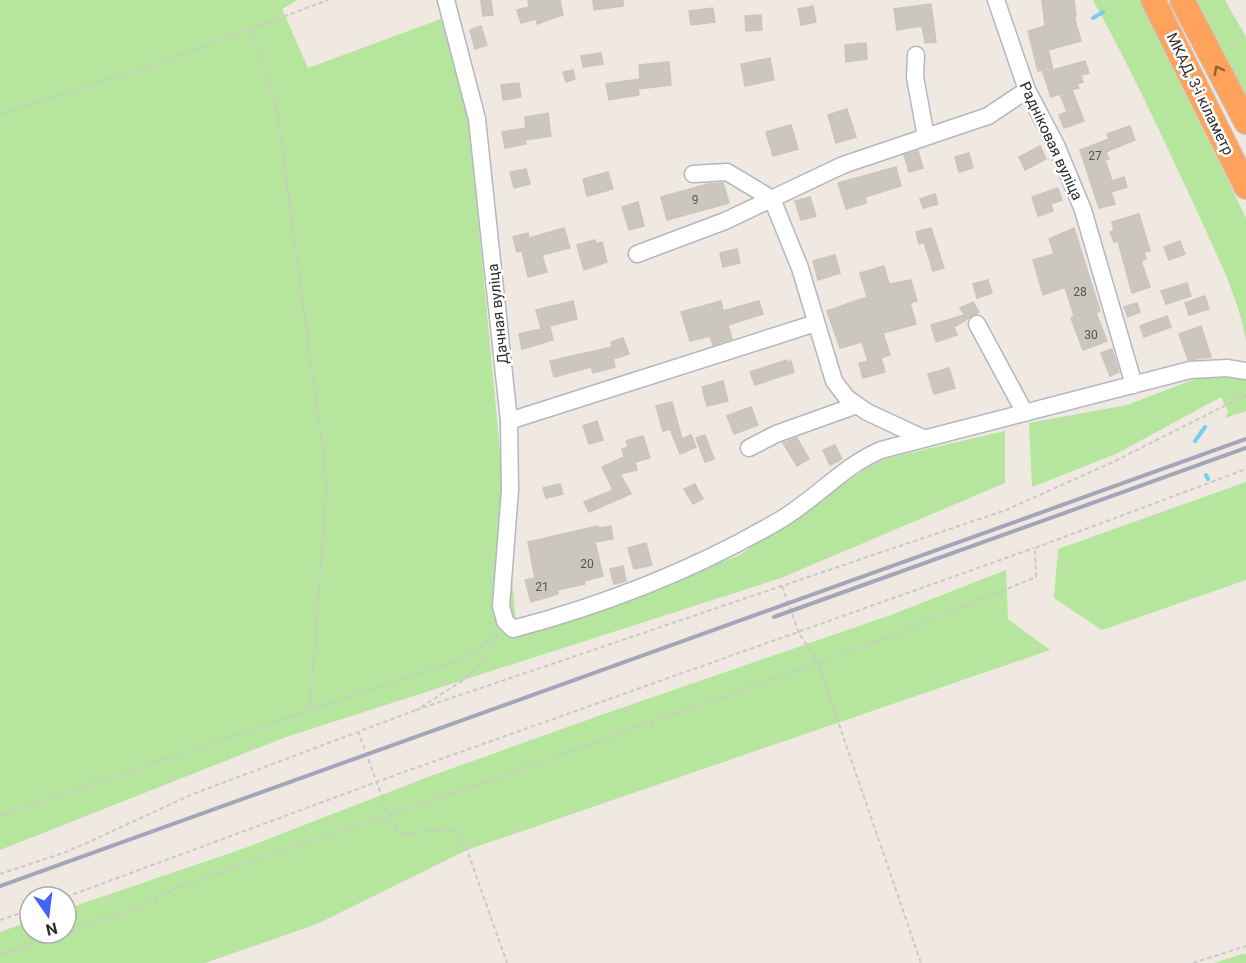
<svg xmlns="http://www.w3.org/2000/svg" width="1246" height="963" font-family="Roboto,sans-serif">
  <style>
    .green { fill: #b6e59e }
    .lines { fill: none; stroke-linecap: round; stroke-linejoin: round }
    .stream { stroke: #75cff0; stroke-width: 4 }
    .building { fill: #cbc7bf; stroke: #cbc5ba; stroke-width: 1.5 }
    .minor-casing { stroke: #b4b7c1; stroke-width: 19 }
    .highway-casing { stroke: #c9c9c9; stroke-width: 26 }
    .path { stroke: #c9c9c9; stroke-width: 2; stroke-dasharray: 4.5 3; stroke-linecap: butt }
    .minor { stroke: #fff; stroke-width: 16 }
    .highway { stroke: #ffa35c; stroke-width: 24 }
    .rail { stroke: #a3a6b8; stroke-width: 4 }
    .oneway { stroke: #8c6343 }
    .labels { text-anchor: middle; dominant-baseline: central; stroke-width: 5; stroke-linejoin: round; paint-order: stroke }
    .number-label { font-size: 12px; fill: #555452 }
    .street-label { font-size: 15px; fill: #2e2e2e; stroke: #fff }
  </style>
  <rect width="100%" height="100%" fill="#efe9e1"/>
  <path class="green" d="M0,0h298l-16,9 26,59 133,-49 28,102 48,512 221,-77 141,-96 126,-29v52l-224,95 -495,159 -286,113z
    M1093,0h48l105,218v124c-7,-46 -31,-90 -50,-133 -33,-71 -65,-140 -103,-209z
    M1194,0h31l21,37v63z
    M1208,374l38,4v33l-21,7 3,-7 -7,-14 -105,57 -84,33 -3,-64 98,-18z
    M1246,482v98l-144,50 -48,-32 4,-49z
    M1006,570l2,49 42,31 -583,200 -150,74 -112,39h-205v-31l30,-11v12h36v-24l179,-61 183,-71 176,-63 287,-99z
    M1242,954h4v9h-32z"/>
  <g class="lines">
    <path class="stream" d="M1093,18l10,-6
      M1195,441l10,-14
      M1206,475l2,4"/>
  </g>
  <path class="building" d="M491,0l2,15 -10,1 -2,-15z
    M528,0h32l3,15 -26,9 -1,-5 -15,4 -4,-13 12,-3z
    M593,0h30v6l-29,4z
    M1042,0h32l2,16h-2l7,25 -33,9 5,20 32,-9 4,12 -8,2 2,7 -6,2 2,4 -7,2 12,31 -20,7 -5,-13 8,-3 -7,-18 -9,3 -9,-27 -4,1 -10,-40 17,-5z
    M931,4l5,38 -11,1 -3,-17 -25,4 -3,-21z
    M813,6l3,16 -15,3 -3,-16z
    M713,8l2,14 -24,3 -2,-14z
    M761,15l1,15 -16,1 -1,-15z
    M481,26l6,19 -12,4 -5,-19z
    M866,43l1,16 -21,3 -1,-17z
    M601,53l2,11 -20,3 -2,-11z
    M770,58l4,22 -29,6 -4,-22z
    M669,62l2,23 -33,4 1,6 -30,5 -3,-16 34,-5 -1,-14z
    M573,70l2,9 -9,3 -3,-10z
    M519,83l2,14 -18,3 -2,-15z
    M847,109l9,28 -20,6 -8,-28z
    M548,113l3,23 -26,4 1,4 -21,4 -3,-16 24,-4 -1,-11z
    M791,125l7,24 -25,7 -7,-24z
    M1130,126l5,14 -25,10 -4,3 3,6 -4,1 7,21 12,-4 3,10 -16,5 4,12 -16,4 -19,-58 29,-11 -2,-5z
    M1040,146l6,13 -21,11 -6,-13z
    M918,151l5,17 -14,4 -5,-17z
    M969,153l4,15 -14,4 -4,-15z
    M896,167l5,19 -36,11 1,6 -20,6 -8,-26z
    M526,169l4,15 -16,4 -4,-16z
    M608,172l5,17 -26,7 -4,-17z
    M723,183l6,20 -62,17 -6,-23 47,-13z
    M1058,188l4,12 -11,4 2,7 -15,5 -6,-19z
    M935,194l3,10 -15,4 -3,-9z
    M810,197l6,19 -15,4 -6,-19z
    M638,202l6,24 -15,4 -7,-23z
    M1139,214l11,37 -6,1 2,7 -5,2 9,26 -18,6 -14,-52 -4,1 -4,-10 4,-1 -2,-9z
    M564,228l6,20 -28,7 5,17 -19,5 -6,-26 -5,1 -4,-15 15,-4 1,5z
    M931,228l13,40 -11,3 -9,-29 -5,2 -3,-12z
    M1074,228l26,83 -4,2 11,28 -24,9 -12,-32 3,-2 -9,-29 -22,8 -10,-35 21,-6 -5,-15z
    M595,240l1,4 6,-2 5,20 -23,8 -7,-25z
    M1180,241l5,13 -16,6 -5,-13z
    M737,249l3,14 -17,4 -3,-14z
    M835,255l5,18 -22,7 -5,-19z
    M884,266l5,18 22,-4 6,21 -7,2 6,21 -33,9 7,22 -9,3 4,14 -22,6 -4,-15 9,-2 -6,-19 -22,6 -13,-37 40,-14 -7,-24z
    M988,280l4,13 -15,5 -4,-14z
    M1187,283l4,13 -25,8 -5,-13z
    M1205,296l4,13 -20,6 -4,-12z
    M573,301l4,18 -36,9 -5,-18z
    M721,301l2,10 36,-10 4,13 -35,11 4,14 -19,6 -3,-9 -20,5 -9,-29z
    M973,302l6,10 -25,15 3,8 -21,7 -5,-17 33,-10 -4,-7z
    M1137,303l3,9 -12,5 -4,-10z
    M1167,316l4,11 -27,10 -4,-11z
    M1201,326l10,31 -23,3 -9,-26z
    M550,327l3,13 -31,9 -3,-15z
    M623,338l6,16 -16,5 2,8 -22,6 -2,-6 -37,10 -4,-16 62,-14 -1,-5z
    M1112,349l7,23 -9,4 -9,-23z
    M787,360v3l4,-2 3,11 -39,13 -5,-13z
    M949,368l6,20 -21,6 -6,-20z
    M723,381l5,20 -21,5 -5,-19z
    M672,402l10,37 9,-4 5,12 -16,7 -10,-25 -7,2 -7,-25z
    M751,407l7,18 -24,9 -7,-18z
    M597,421l6,19 -14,4 -6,-18z
    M705,435l9,24 -9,3 -9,-24z
    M643,436l7,22 -15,4 2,8 -17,4 11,20 -42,18 -5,-10 29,-12 -11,-23 22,-10 -2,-8 6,-2 -2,-6z
    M797,438l12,21 -12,7 -14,-23z
    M835,445l7,14 -12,6 -7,-15z
    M560,484l3,10 -17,4 -3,-10z
    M695,484l8,15 -10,5 -9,-15z
    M598,526v2l13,-2 2,13 -18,3 8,34 -19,5 1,3 -28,6 1,4 -27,8 -6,-22 10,-2 -7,-36z
    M646,543l6,22 -18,4 -6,-21z
    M623,566l3,15 -12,3 -4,-15z"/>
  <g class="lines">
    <defs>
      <path id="minor" d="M446,0l31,119 32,302 1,69 -9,116 4,15 8,8c91,-24 185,-61 267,-109 36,-21 63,-54 101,-70l309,-80 37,-2 19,3
        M996,0l31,90 29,55 27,65 51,175
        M916,55l-1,22 11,60
        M693,174l34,-2 45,27 28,69 34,113 13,17 20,14 56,26
        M637,254l88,-33 118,-56 145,-49 39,-26
        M977,324l48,89
        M509,421l307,-98
        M749,448l27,-14 81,-29"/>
      <path id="highway" d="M1153,0l93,187
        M1182,0l64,122"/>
    </defs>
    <use href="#minor" class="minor-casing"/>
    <use href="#highway" class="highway-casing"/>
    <path class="path" d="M251,30l25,73 51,379 -17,228
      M0,114l154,-49 174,-65
      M782,586l17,47 19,30 103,300
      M421,707l41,-26 22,-20 13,-27
      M416,710l590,-200 109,-49 131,-66
      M358,731l31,85 487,-174 160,-65 -1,-29 211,-79
      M0,815l467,-158 29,-22
      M0,874l69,-23 124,-57 223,-84
      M66,897l324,-120 644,-229
      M0,920l30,-10
      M0,954l22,-5 23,-13 22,-2 34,-15 38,-12 38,-19 72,-26 140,-46 8,15 6,3 50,-5 14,21 40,113
      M1193,963l53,-17"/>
    <use href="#minor" class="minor"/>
    <use href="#highway" class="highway"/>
    <path class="rail" d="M774,617l472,-169
      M0,886l1246,-447"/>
  </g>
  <defs><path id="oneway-chevron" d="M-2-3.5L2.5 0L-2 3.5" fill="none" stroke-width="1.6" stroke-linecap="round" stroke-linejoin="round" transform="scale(1.5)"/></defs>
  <use class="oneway" href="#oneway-chevron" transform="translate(1218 70) rotate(-118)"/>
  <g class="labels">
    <g class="number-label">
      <text x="1095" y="156">27</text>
      <text x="695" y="200">9</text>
      <text x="1080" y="292">28</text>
      <text x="1091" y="335">30</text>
      <text x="587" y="564">20</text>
      <text x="542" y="587">21</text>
    </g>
    <g class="street-label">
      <text transform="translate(1200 94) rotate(64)">МКАД, 3-і кіламетр</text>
      <text transform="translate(1051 141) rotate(65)">Радніковая вуліца</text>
      <text transform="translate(498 314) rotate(-96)">Дачная вуліца</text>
    </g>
  </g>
  <g transform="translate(48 915) rotate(166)"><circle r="28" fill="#ffffff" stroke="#ababab" stroke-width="1.5"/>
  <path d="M0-4.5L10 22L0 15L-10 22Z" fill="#4264fb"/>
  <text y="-9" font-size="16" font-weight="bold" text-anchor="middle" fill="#2e2e2e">N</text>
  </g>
</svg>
